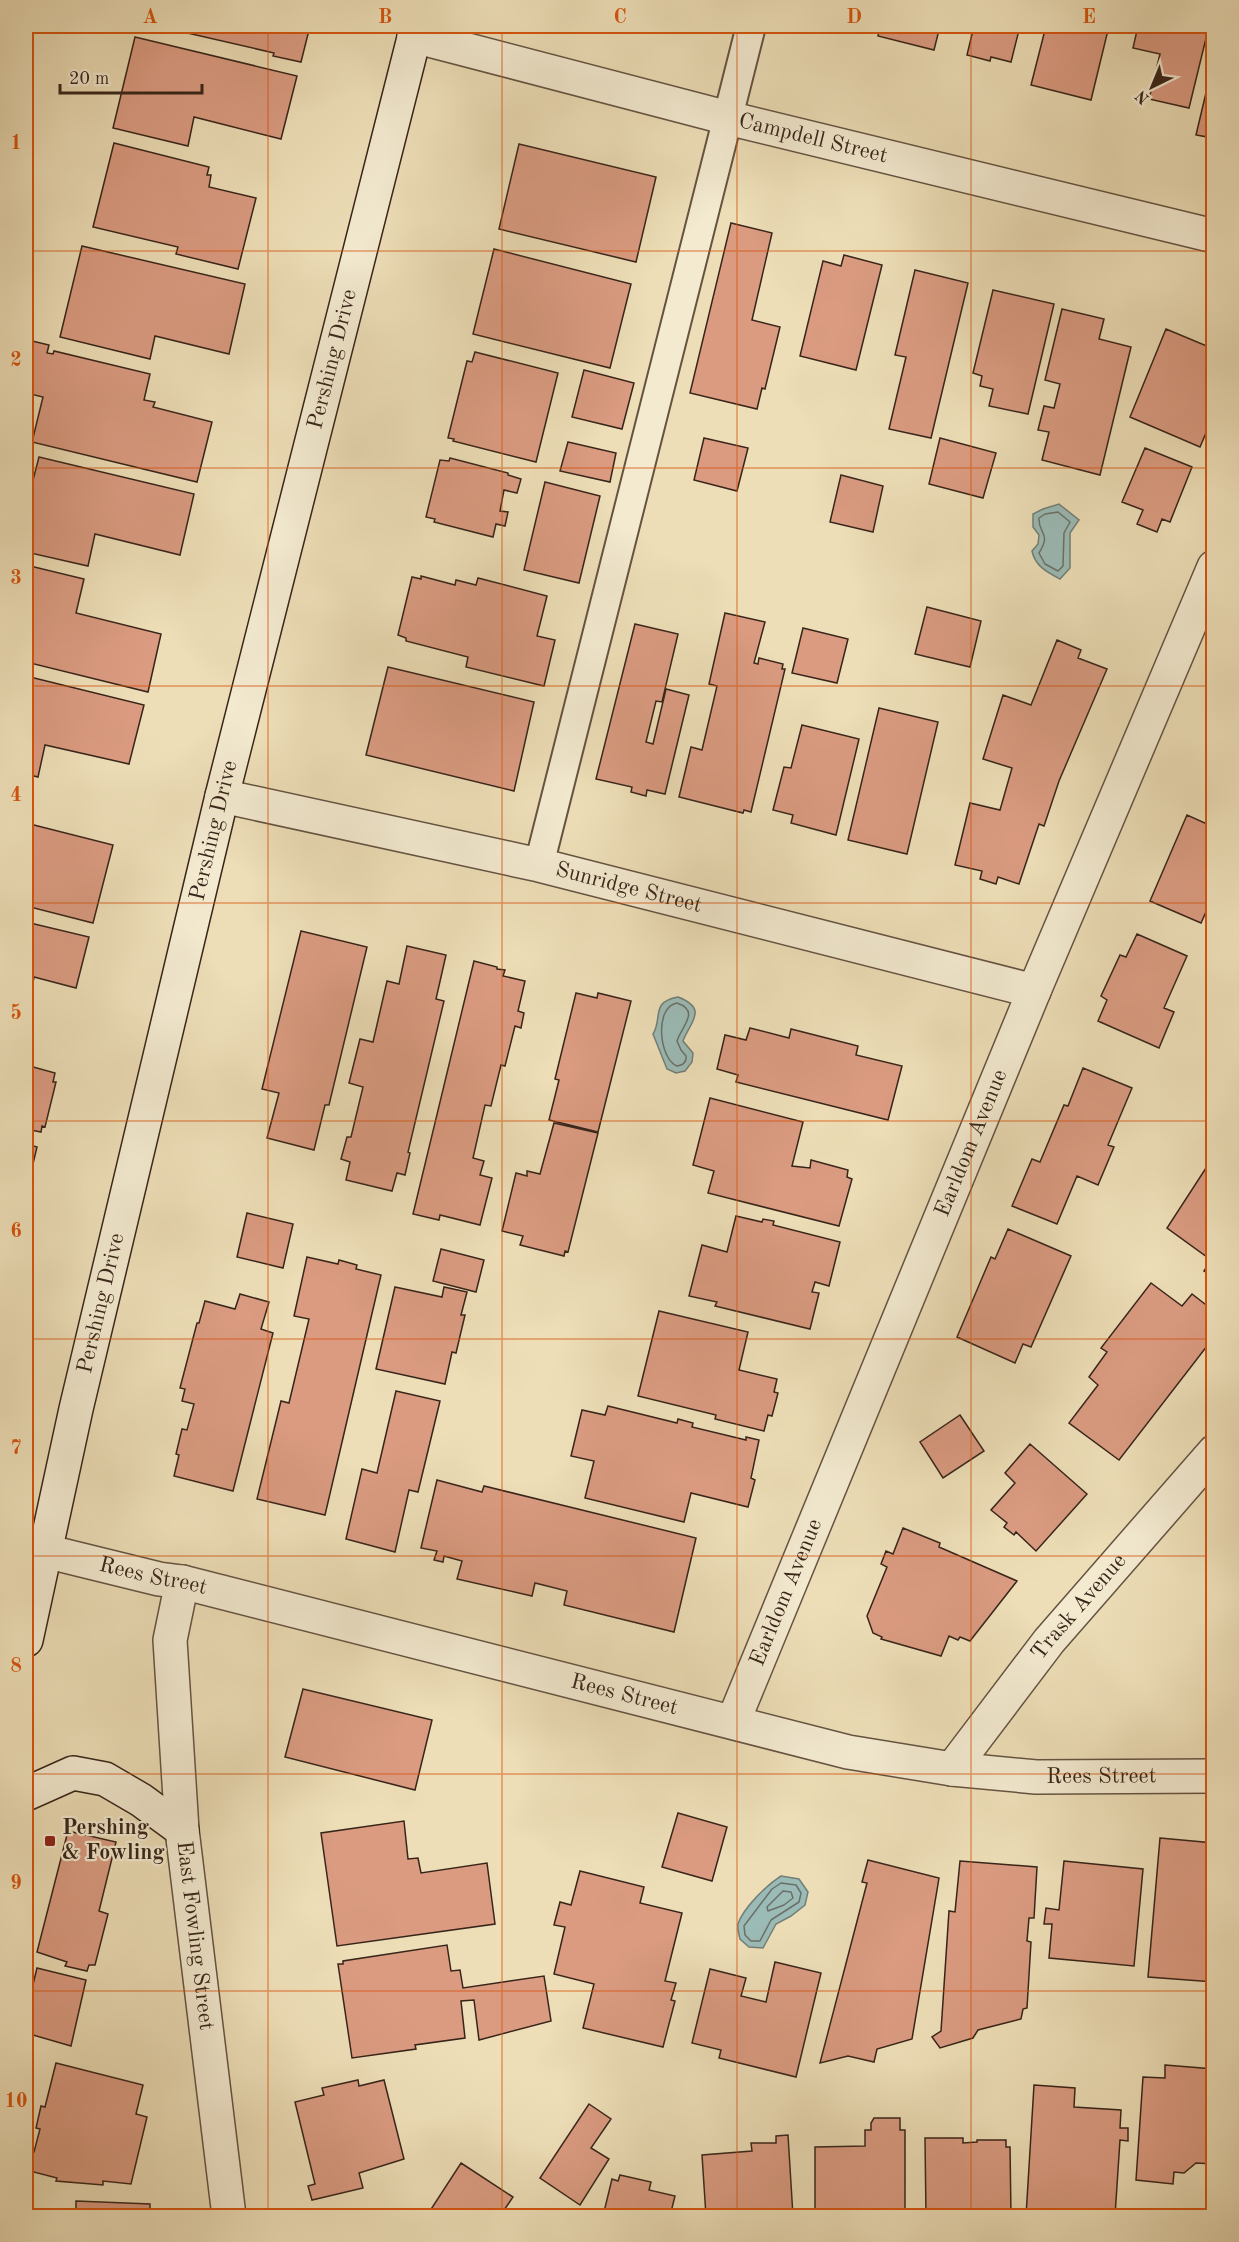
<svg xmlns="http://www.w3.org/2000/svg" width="1239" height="2242" font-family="'Old Standard TT',serif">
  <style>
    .water { fill: #9bbbb6; stroke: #737f78; stroke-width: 1.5 }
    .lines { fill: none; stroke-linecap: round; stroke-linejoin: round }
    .shore { stroke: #6a7068; stroke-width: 1.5 }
    .building { fill: #da9b81; stroke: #38251a; stroke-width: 1.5 }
    .service-casing { stroke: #655341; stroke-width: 32 }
    .minor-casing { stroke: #655341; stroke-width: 36 }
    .secondary-casing { stroke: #38251a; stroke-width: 36 }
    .service { stroke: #f3ead0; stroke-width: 28 }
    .minor { stroke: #f3ead0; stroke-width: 33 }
    .secondary { stroke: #f3ead0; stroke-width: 33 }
    .grid { fill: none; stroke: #d6540d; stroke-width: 1.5; stroke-opacity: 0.55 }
    .poi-dot { fill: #8f2418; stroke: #f3ead0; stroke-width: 2 }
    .labels { text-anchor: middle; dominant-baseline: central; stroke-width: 4.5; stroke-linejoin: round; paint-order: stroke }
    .street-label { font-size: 22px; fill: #38251a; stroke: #f3ead0 }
    .poi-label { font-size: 22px; font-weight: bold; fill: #38251a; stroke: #f3ead0; text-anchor: start }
    .neatline { fill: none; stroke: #d6540d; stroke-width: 2 }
    .grid-label { font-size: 20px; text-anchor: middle; font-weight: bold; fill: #d6540d }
  </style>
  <rect width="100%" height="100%" fill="#eddeb7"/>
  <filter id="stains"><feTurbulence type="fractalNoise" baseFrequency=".00333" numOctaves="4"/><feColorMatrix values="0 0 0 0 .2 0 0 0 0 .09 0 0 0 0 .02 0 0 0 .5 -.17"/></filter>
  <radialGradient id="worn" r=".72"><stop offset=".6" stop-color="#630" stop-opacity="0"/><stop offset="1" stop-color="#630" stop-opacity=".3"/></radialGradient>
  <path class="water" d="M1059,504l20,16 -9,13v35l-10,11c-13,-7 -25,-13 -28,-28l6,-7 1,-9 -6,-8v-13l10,-5z
    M678,997c31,12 12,25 5,44l10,12 -1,9 -7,9 -9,2 -9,-4 -14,-35c10,-16 -3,-32 25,-37z
    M781,1876l18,3 9,13 -3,13 -14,11 -15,8 -13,24 -14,-1 -9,-8c-1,-5 -3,-10 -2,-15 5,-16 29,-39 43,-48z"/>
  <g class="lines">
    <path class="shore" d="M1058,512l12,10 -6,11 -1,33 -5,5 -13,-7 -6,-11c13,-21 -1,-18 0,-35l6,-4z
      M677,1003c24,8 4,24 0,38l4,9 5,6c1,6 -3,9 -9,10 -18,-7 -23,-59 0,-63z
      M781,1883l15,2 5,8 -2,9 -28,18 -11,21h-9l-6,-6 -1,-9 28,-37z
      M783,1891l8,1 2,6 -9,7 -16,6 -1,-4z"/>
  </g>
  <path class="building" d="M157,26h153l-9,36 -28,-6 1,-3z
    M880,26h60l-6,24 -56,-14z
    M974,26h46l-9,36 -20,-5 -1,4 -23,-6z
    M1046,26h63l-18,74 -60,-15z
    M1138,26h71l-20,82 -40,-9 11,-45 -27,-6z
    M135,37l162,39 -16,63 -87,-22 -6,29 -75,-18z
    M1214,59v82l-7,-1v-3l-11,-2z
    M114,143l95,24 -2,8h4l-2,12 47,11 -18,71 -62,-15 2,-7 -85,-20z
    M519,144l137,33 -20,85 -137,-33z
    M731,223l41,10 -20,87 28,7 -15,62 -3,-1 -5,21 -67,-16z
    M82,246l163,38 -16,70 -74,-18 -5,23 -90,-22z
    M494,249l137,35 -21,84 -137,-34z
    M844,255l38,10 -26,105 -56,-14 23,-95 18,5z
    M915,270l53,13 -37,155 -42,-9 17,-72 -11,-2z
    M993,290l61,14 -26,110 -39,-8 4,-17 -13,-3 2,-10 -9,-3z
    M1062,309l42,10 -5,20 32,8 -31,128 -58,-15 7,-28 -11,-2 6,-24 10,2 6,-24 -15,-4z
    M1166,329l48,20v65l-14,33 -70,-30z
    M28,340l21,5 -2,8 6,1 1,-3 96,23 -6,26 11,2 -2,5 59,15 -15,60 -165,-40 11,-45 -17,-4v-44z
    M475,352l83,21 -22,89 -83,-21 1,-2 -6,-1 19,-77 5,1z
    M584,370l50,13 -12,46 -50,-12z
    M704,438l44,10 -11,43 -43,-11z
    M940,438l56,15 -13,45 -54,-14z
    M568,442l48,11 -6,29 -50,-11z
    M1145,448l47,19 -22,55 -8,-3 -5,13 -20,-8 6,-14 -21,-8z
    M39,457l155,37 -14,61 -85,-21 -7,32 -62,-14v-69l6,1z
    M450,458l58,15v2l13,4 -4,14 -13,-3 -4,21 8,1 -3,14 -9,-2 -3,13 -59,-15 1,-3 -9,-2 14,-57 9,1z
    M841,475l42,11 -10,46 -43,-10z
    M545,482l55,14 -21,87 -55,-13z
    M26,565l58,14 -8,34 85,21 -13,58 -122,-30z
    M421,576l34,9 1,-5 20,5 2,-7 69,18 -10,40 18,4 -11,46 -78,-19 2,-10 -62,-16v-3l-8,-3 14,-58 9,2z
    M927,607l54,14 -11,46 -55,-13z
    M725,613l40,9 -11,41 4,1 1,-6 24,6 -1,5h3l-34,143 -7,-2 -1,3 -64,-16 12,-50 11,3 15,-64 -8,-2z
    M635,624l43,10 -16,68 -6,-1 -10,41 7,2 13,-55 23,6 -24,99 -18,-4 -1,6 -15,-4 1,-5 -36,-8z
    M803,628l45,11 -11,44 -45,-10z
    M1057,640l24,10 -3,8 29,11 -48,112 -15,45 -5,-2 -20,60 -21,-7 -2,7 -16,-5 2,-8 -27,-6 15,-62 30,7 12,-42 -29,-9 20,-64 28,10z
    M388,667l146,35 -20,89 -148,-36z
    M26,676l118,29 -15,59 -84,-19 -7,32 -12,-3z
    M879,708l59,14 -31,132 -59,-14z
    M802,725l57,14 -23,96 -45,-12 2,-8 -20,-5 11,-43 7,1z
    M1214,809v85l-13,29 -51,-22 37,-86 20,9z
    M26,823l87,22 -20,78 -67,-17z
    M26,922l63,15 -13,51 -42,-11 -2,12 -6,-1z
    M301,931l66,16 -38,158h-4l-11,45 -47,-12 12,-45 -17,-4z
    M1137,934l50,22 -23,52 10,4 -15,36 -61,-27 9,-21 -6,-4 19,-41 6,2z
    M407,946l39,9 -10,44 8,2 -36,151 2,1 -5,22 -8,-2 -5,18 -46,-11 4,-18 -9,-3 6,-22h4l12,-50 -14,-4 11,-44 13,3 14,-61 12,3z
    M474,961l23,6v2l8,1 -2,6 22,5 -7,30 6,2 -3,15 -6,-2 -10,40 -4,-1 -10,41 -6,-1 -12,53 11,3 -4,14 12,3 -12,47 -40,-10 -1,5 -26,-6z
    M576,993l21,5 1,-5 33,8 -33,131 -49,-12 10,-40 -4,-1z
    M750,1028l39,10 2,-9 67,17 -2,9 46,11 -14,54 -152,-38 2,-7 -21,-6 8,-34 21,5z
    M26,1065l29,8 -2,9h3l-11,45 -3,-1 -1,6 -15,-3z
    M1083,1068l49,20 -24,57 6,2 -16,38 -21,-9 -20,48 -45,-18 20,-47 8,3 24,-57 4,1z
    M710,1098l93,24 -11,44 18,2 1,-8 37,10 -1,7 5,2 -13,47 -131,-33 6,-22 -21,-6z
    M554,1123l44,10 -30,119 -3,-1 -1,5 -44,-11 3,-9 -21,-5 14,-58 11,3v-5l13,3z
    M26,1144l11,3 -11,46z
    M1214,1161v116l-10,-6 7,-11 -44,-32 39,-60 2,2z
    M247,1213l46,11 -10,44 -46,-11z
    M736,1216l26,6 1,-3 11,2 -1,4 67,17 -11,44 -14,-4 -3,10 7,1 -9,36 -95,-23 2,-4 -28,-6 13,-51 25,7z
    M1008,1229l63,27 -40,91 -8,-3 -8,19 -58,-26 34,-80 4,2z
    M441,1249l43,11 -8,32 -43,-11z
    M307,1257l31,7 1,-4 18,5 -1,4 25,6 -56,240 -68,-16 24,-98 8,2 20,-84 -15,-3z
    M1151,1283l31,23 10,-12 22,17v26l-95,123 -50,-37 29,-38 -9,-8 18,-25 -6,-4z
    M395,1287l47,10 2,-10 23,5 -6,23h4l-9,38 -4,-1 -7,32 -69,-15z
    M240,1294l29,8 -8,27 12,4 -40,158 -59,-15 5,-21 -3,-1 6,-25 5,1 7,-26 -12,-3 3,-12 -5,-1 17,-65h2l6,-22 30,8z
    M659,1311l89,21 -9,38 38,9 -3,13 4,1 -6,23 -4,-1 -4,16 -49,-12 1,-4 -78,-19z
    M396,1391l44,10 -22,91 -9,-2 -14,62 -49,-13 16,-70 15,4z
    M608,1406l69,17 1,-4 15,4 -1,4 54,13v-3l13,3 -8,38 4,2 -7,27 -57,-14 -7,29 -99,-24 9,-37 -23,-5 11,-46 23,5z
    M960,1415l24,36 -41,27 -23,-36z
    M1030,1444l57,50 -51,57 -20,-19 -2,3 -10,-8 3,-4 -16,-13 24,-27 -10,-10z
    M437,1480l45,12 2,-6 212,52 -22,94 -110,-27 3,-14 -32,-8 -3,13 -75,-17 5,-18 -18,-5 -1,6 -9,-2 3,-9 -16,-3z
    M903,1528l37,15 -1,4 78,34 -47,60 -10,-4 -2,3 -9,-4 -8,20 -60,-17 1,-2 -9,-4 -6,-17 20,-49 -6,-3 5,-13 7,3z
    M303,1689l129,31 -17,70 -130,-33z
    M678,1813l49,14 -15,54 -50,-14z
    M404,1821l4,38 10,-1 3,15 66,-10 8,61 -158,22 -16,-113z
    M68,1831l48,11 -17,69 9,3 -13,51h-6l-2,6 -22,-5 2,-4 -30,-10z
    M1160,1838l54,5v139l-66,-5z
    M868,1860l71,18 -27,161 -35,10 -3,13 -26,-6 -28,7 47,-180 -5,-1z
    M960,1861l77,6 -3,51h-5l-2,23 4,1 -4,66 -4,1 -2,10 -43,11 -5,8 -33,10 -8,-11 9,-6 8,-120 6,1z
    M1064,1861l79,8 -9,97 -85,-8 3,-34h-8l2,-16 13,2z
    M580,1871l64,16 -4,16 42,10 -17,68 11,2 -5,17 4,1 -12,46 -80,-19 11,-44 -40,-10 11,-47 -11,-2 6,-23 11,3z
    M447,1945l4,26 9,-1 3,18 81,-12 7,45 -72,19 -5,-40 -13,1 4,37 -50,7 1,4 -64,9 -14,-94h5v-3z
    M775,1962l46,11 -25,104 -77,-19 2,-8 -29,-7 18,-74 36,9 -5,18 25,6z
    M37,1968l49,12 -15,66 -45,-13v-20z
    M56,2063l87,22 -7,29 11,3 -16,67 -28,-3v4l-47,-4 1,-3 -31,-8 3,-19 5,1 6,-23 -4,-1 5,-22 4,1z
    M1165,2065l49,4v95l-18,-1 -12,10 -10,-1 -1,12 -37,-4 7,-103 22,1z
    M358,2080l1,6 25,-6 20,79 -45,14 4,15 -51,12 -4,-14 7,-2 -20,-82 29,-7 -2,-7z
    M1034,2085l41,3 -1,19 47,3 -1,18h8v13l-8,-1 -5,76h-89z
    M589,2104l22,15 -20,29 18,11 -29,46 -40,-27z
    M874,2118h26v12h5v82h6v4h-96v-69l50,-1v-16h6v-7z
    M788,2135l5,81h-87l-4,-61 50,-4 -1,-8h25v-7z
    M925,2138h38v5l14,-1v-2h29v7h4l1,69h-85z
    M461,2163l52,34 -13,19h-78l3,-4 3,2z
    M620,2175l31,7 -2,8 26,6 -5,20h-67l9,-37 6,2z
    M76,2201l74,3v12h-74z"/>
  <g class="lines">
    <defs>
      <path id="service" d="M539,865l212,-839"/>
      <g id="minor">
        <path id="s1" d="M414,36l314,82 486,118"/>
        <path id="s2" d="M222,796l317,69 495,126"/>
        <path id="s3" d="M45,1551l114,28 23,3 666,170 104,17 84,8 178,-1"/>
        <path id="s4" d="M182,1582l-12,58 12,190 47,386"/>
        <path id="s5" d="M733,1722l301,-731 180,-424"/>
        <path id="s6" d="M952,1769l97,-128 165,-189"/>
      </g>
      <g id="secondary">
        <path id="s7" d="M26,1640l50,-231 146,-613 195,-770"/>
        <path d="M26,1794l47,-21 32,6 36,21 41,30"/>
      </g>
    </defs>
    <use href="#service" class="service-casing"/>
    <use href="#minor" class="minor-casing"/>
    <use href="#secondary" class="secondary-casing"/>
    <use href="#service" class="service"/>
    <use href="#minor" class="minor"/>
    <use href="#secondary" class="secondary"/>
  </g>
  <path class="grid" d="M268,26v2190M502,26v2190M737,26v2190M971,26v2190M26,251h1188M26,468h1188M26,686h1188M26,903h1188M26,1121h1188M26,1339h1188M26,1556h1188M26,1774h1188M26,1991h1188"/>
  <rect class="poi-dot" x="44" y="1835" width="12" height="12" rx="3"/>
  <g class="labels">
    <g class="street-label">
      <text stroke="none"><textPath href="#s1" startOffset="412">Campdell Street</textPath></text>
      <text stroke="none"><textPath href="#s7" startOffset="1317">Pershing Drive</textPath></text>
      <text stroke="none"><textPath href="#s7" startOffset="831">Pershing Drive</textPath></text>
      <text stroke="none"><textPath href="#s2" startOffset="417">Sunridge Street</textPath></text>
      <text stroke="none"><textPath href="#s5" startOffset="626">Earldom Avenue</textPath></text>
      <text stroke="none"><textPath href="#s7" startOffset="345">Pershing Drive</textPath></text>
      <text stroke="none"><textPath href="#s3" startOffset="111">Rees Street</textPath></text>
      <text stroke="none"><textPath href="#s5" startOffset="140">Earldom Avenue</textPath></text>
      <text stroke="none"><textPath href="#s6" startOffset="206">Trask Avenue</textPath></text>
      <text stroke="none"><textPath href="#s3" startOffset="597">Rees Street</textPath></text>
      <text stroke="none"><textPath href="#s3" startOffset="1083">Rees Street</textPath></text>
      <text stroke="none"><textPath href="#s4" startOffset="356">East Fowling Street</textPath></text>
    </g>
    <g class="poi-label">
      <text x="62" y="1828">Pershing<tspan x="62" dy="25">&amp; Fowling</tspan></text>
    </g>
  </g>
  <rect width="1239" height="2242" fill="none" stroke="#eddeb7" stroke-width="66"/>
  <g transform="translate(1152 87) rotate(223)" stroke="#f3ead0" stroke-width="4.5" paint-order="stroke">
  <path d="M0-4.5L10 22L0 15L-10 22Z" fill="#38251a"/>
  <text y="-9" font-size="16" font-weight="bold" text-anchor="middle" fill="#38251a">N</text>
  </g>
  <path d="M60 84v9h142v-9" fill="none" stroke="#38251a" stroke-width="3"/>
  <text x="69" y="84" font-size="18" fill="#38251a" stroke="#f3ead0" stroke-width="4.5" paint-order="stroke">20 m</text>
  <rect x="33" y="33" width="1173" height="2176" class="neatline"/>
  <g class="grid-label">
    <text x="150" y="23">A</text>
    <text x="385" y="23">B</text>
    <text x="620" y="23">C</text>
    <text x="854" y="23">D</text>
    <text x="1089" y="23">E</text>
    <text x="16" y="149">1</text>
    <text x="16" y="366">2</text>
    <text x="16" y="584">3</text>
    <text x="16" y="801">4</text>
    <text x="16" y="1019">5</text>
    <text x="16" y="1237">6</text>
    <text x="16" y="1454">7</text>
    <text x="16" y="1672">8</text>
    <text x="16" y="1889">9</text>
    <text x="16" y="2107">10</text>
  </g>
  <rect width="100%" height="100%" filter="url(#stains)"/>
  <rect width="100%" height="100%" fill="url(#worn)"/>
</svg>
